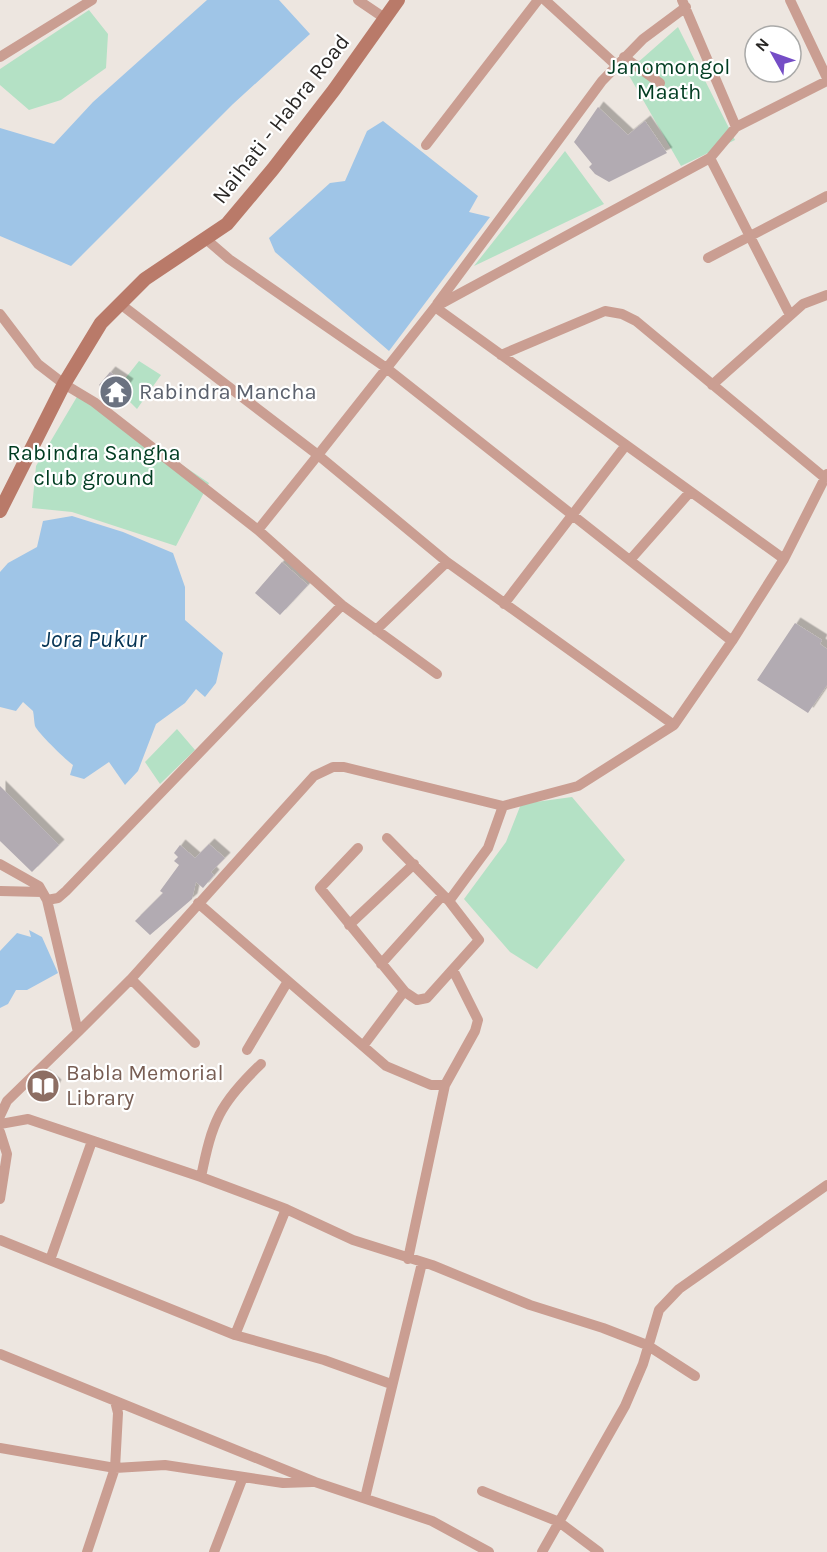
<svg xmlns="http://www.w3.org/2000/svg" width="827" height="1552" font-family="Karla,sans-serif">
  <style>
    .green { fill: #b4e1c5 }
    .water { fill: #9fc5e7 }
    .building { fill: #b2abb2; filter: url(#shadow) }
    .lines { fill: none; stroke-linecap: round; stroke-linejoin: round }
    .minor { stroke: #ca9e92; stroke-width: 10 }
    .secondary { stroke: #b97a69; stroke-width: 14 }
    .labels { text-anchor: middle; dominant-baseline: central; stroke-width: 4.5; stroke-linejoin: round; paint-order: stroke }
    .park-label { font-size: 22px; fill: #003c21; stroke: #fff }
    .street-label { font-size: 22px; fill: #292725; stroke: #fff }
    .worship-label { font-size: 22px; fill: #5b616d; stroke: #fff; text-anchor: start }
    .education-label { font-size: 22px; fill: #785e54; stroke: #fff; text-anchor: start }
    .water-label { font-size: 24px; font-style: italic; fill: #063454; stroke: #fff }
  </style>
  <defs>
    <filter id="shadow"><feDropShadow dx="5.5" dy="-5.5" stdDeviation="0" flood-color="#0004"/></filter>
  </defs>
  <rect width="100%" height="100%" fill="#ede6e0"/>
  <path class="green" d="M89,10l19,24 -2,34 -45,32 -32,10 -29,-25v-16z
    M678,27l57,113 -54,26 -54,-94z
    M565,151l39,53 -130,62z
    M139,361l22,14 -24,34 -13,-13 7,-10 -7,-6z
    M78,395l131,88 -33,63 -104,-34 -40,-4 4,-42z
    M177,729l18,21 -35,34 -15,-22z
    M572,797l53,63 -88,109 -27,-17 -46,-53 42,-57 15,-38z"/>
  <path class="water" d="M207,0h72l31,34 -77,70 -162,162 -71,-30v-108l54,16 39,-42z
    M383,121l95,75 -9,16 21,5 -101,134 -114,-99 -6,-14 61,-55 15,-2 22,-50z
    M72,516l51,16 50,21 12,34v33l38,33 -7,30 -11,14 -9,-8 -11,14 -29,21 -18,47 -13,14 -16,-23 -25,17 -14,-4 3,-10c-6,-4 -35,-32 -38,-39 -1,-4 -1,-11 -2,-15l-10,-9 -7,9 -16,-4v-135l8,-9 29,-16 6,-26z
    M29,930l13,7 16,36 -31,17h-11l-8,14 -8,4v-57l17,-18 14,4z"/>
  <path class="building" d="M598,107l30,28 17,-14 22,32 -58,29 -14,-8 -6,-7 3,-3 -18,-22z
    M110,372l18,12 -10,15 -19,-14z
    M282,562l26,23 -28,30 -25,-22z
    M795,623l27,17 -2,4 7,5v36l-19,28 -51,-33z
    M0,786l59,59 -27,27 -32,-31z
    M209,844l16,14 -14,14 3,3 -11,13 -7,-6 -4,17 -42,36 -15,-14 28,-28 -3,-2 19,-26 -5,-4 4,-4 -4,-4 6,-8 15,13z
    M44,1075l12,10 -6,12 -19,-9z"/>
  <g class="lines">
    <path class="minor" d="M358,0l28,19
      M545,0l71,65
      M682,0l54,127
      M790,0l37,78
      M0,57l92,-57
      M624,57l36,26
      M426,145l112,-145
      M710,158l80,157
      M207,240l22,19 156,108 347,274
      M708,258l119,-62
      M119,303l199,152 -60,75
      M437,304l165,-223 41,-42 43,-32
      M435,307l349,252 -52,82 -58,84 -227,-163 -129,-107z
      M435,307l275,-149 26,-31 91,-46
      M0,314l38,50 26,20 30,18 164,128 84,75 95,69
      M501,355l104,-44 17,3 14,7 189,157
      M712,385l91,-81 24,-9
      M784,559l43,-85
      M630,560l60,-68
      M504,604l122,-159
      M376,630l71,-68
      M358,848l-38,40 85,104
      M0,864l39,22 8,14 31,132 -71,69 -7,15
      M0,891l42,1
      M47,900l11,-2 8,-7 276,-286
      M449,901l39,-53 15,-42
      M198,903l188,163 45,19h14l30,-54 3,-11 -25,-50
      M349,925l65,-61
      M381,964l62,-69
      M131,979l64,64
      M78,1032l53,-53 183,-203 19,-9h11l159,39 75,-20 96,-61
      M363,1046l39,-52 3,-2 12,8 10,-2 52,-58 -30,-39 -62,-63
      M247,1050l41,-69
      M0,1124l28,-5 173,58 85,32 67,31 79,25 98,40 73,23 44,17 48,31
      M0,1132l7,22 -7,45
      M201,1177c11,-55 18,-73 60,-113
      M0,1240l235,95 89,25 67,24
      M408,1259l37,-174
      M50,1260l42,-119
      M235,1335l51,-126
      M0,1354l315,128 117,39 57,31
      M115,1401l3,12 -3,55 50,-3 118,18 29,-1
      M0,1448l115,20 -28,84
      M482,1491l77,31 40,30
      M365,1498l57,-235
      M214,1552l29,-75
      M542,1552l83,-146 18,-42 16,-54 20,-21 148,-104"/>
    <path class="secondary" d="M0,511l64,-127 37,-61 44,-44 82,-55 46,-55 61,-79 64,-90"/>
  </g>
  <defs>
    <symbol id="temple-disc" viewBox="-11 -11 22 22"><circle r="9.5" fill="#6b7280" stroke="#fff"/><path d="M0-6L5-2H3V0L6.5 2.5H4V6H1.5V3h-3V6H-4V2.5H-6.5L-3 0V-2H-5Z" fill="#fff"/></symbol>
    <symbol id="library-disc" viewBox="-11 -11 22 22"><circle r="9.5" fill="#8d6e63" stroke="#fff"/><path d="M-6-4Q-3-5.5-.7-3.5V5Q-3 3-6 4ZM6-4Q3-5.5 .7-3.5V5Q3 3 6 4Z" fill="#fff"/></symbol>
  </defs>
  <g fill-rule="evenodd">
    <use href="#temple-disc" x="97" y="373" width="38" height="38"/>
    <use href="#library-disc" x="24" y="1067" width="38" height="38"/>
  </g>
  <g class="labels">
    <g class="park-label">
      <text x="669" y="67">Janomongol<tspan x="669" dy="25">Maath</tspan></text>
      <text x="94" y="453">Rabindra Sangha<tspan x="94" dy="25">club ground</tspan></text>
    </g>
    <g class="street-label">
      <text transform="translate(281 119) rotate(-52)">Naihati - Habra Road</text>
    </g>
    <g class="worship-label">
      <text x="139" y="392">Rabindra Mancha</text>
    </g>
    <g class="education-label">
      <text x="66" y="1073">Babla Memorial<tspan x="66" dy="25">Library</tspan></text>
    </g>
    <g class="water-label">
      <text x="94" y="639">Jora Pukur</text>
    </g>
  </g>
  <g transform="translate(773 54) rotate(310)"><circle r="28" fill="#ffffff" stroke="#a9a9a8" stroke-width="1.5"/>
  <path d="M0-4.5L10 22L0 15L-10 22Z" fill="#754dc6"/>
  <text y="-9" font-size="16" font-weight="bold" text-anchor="middle" fill="#292725">N</text>
  </g>
</svg>
